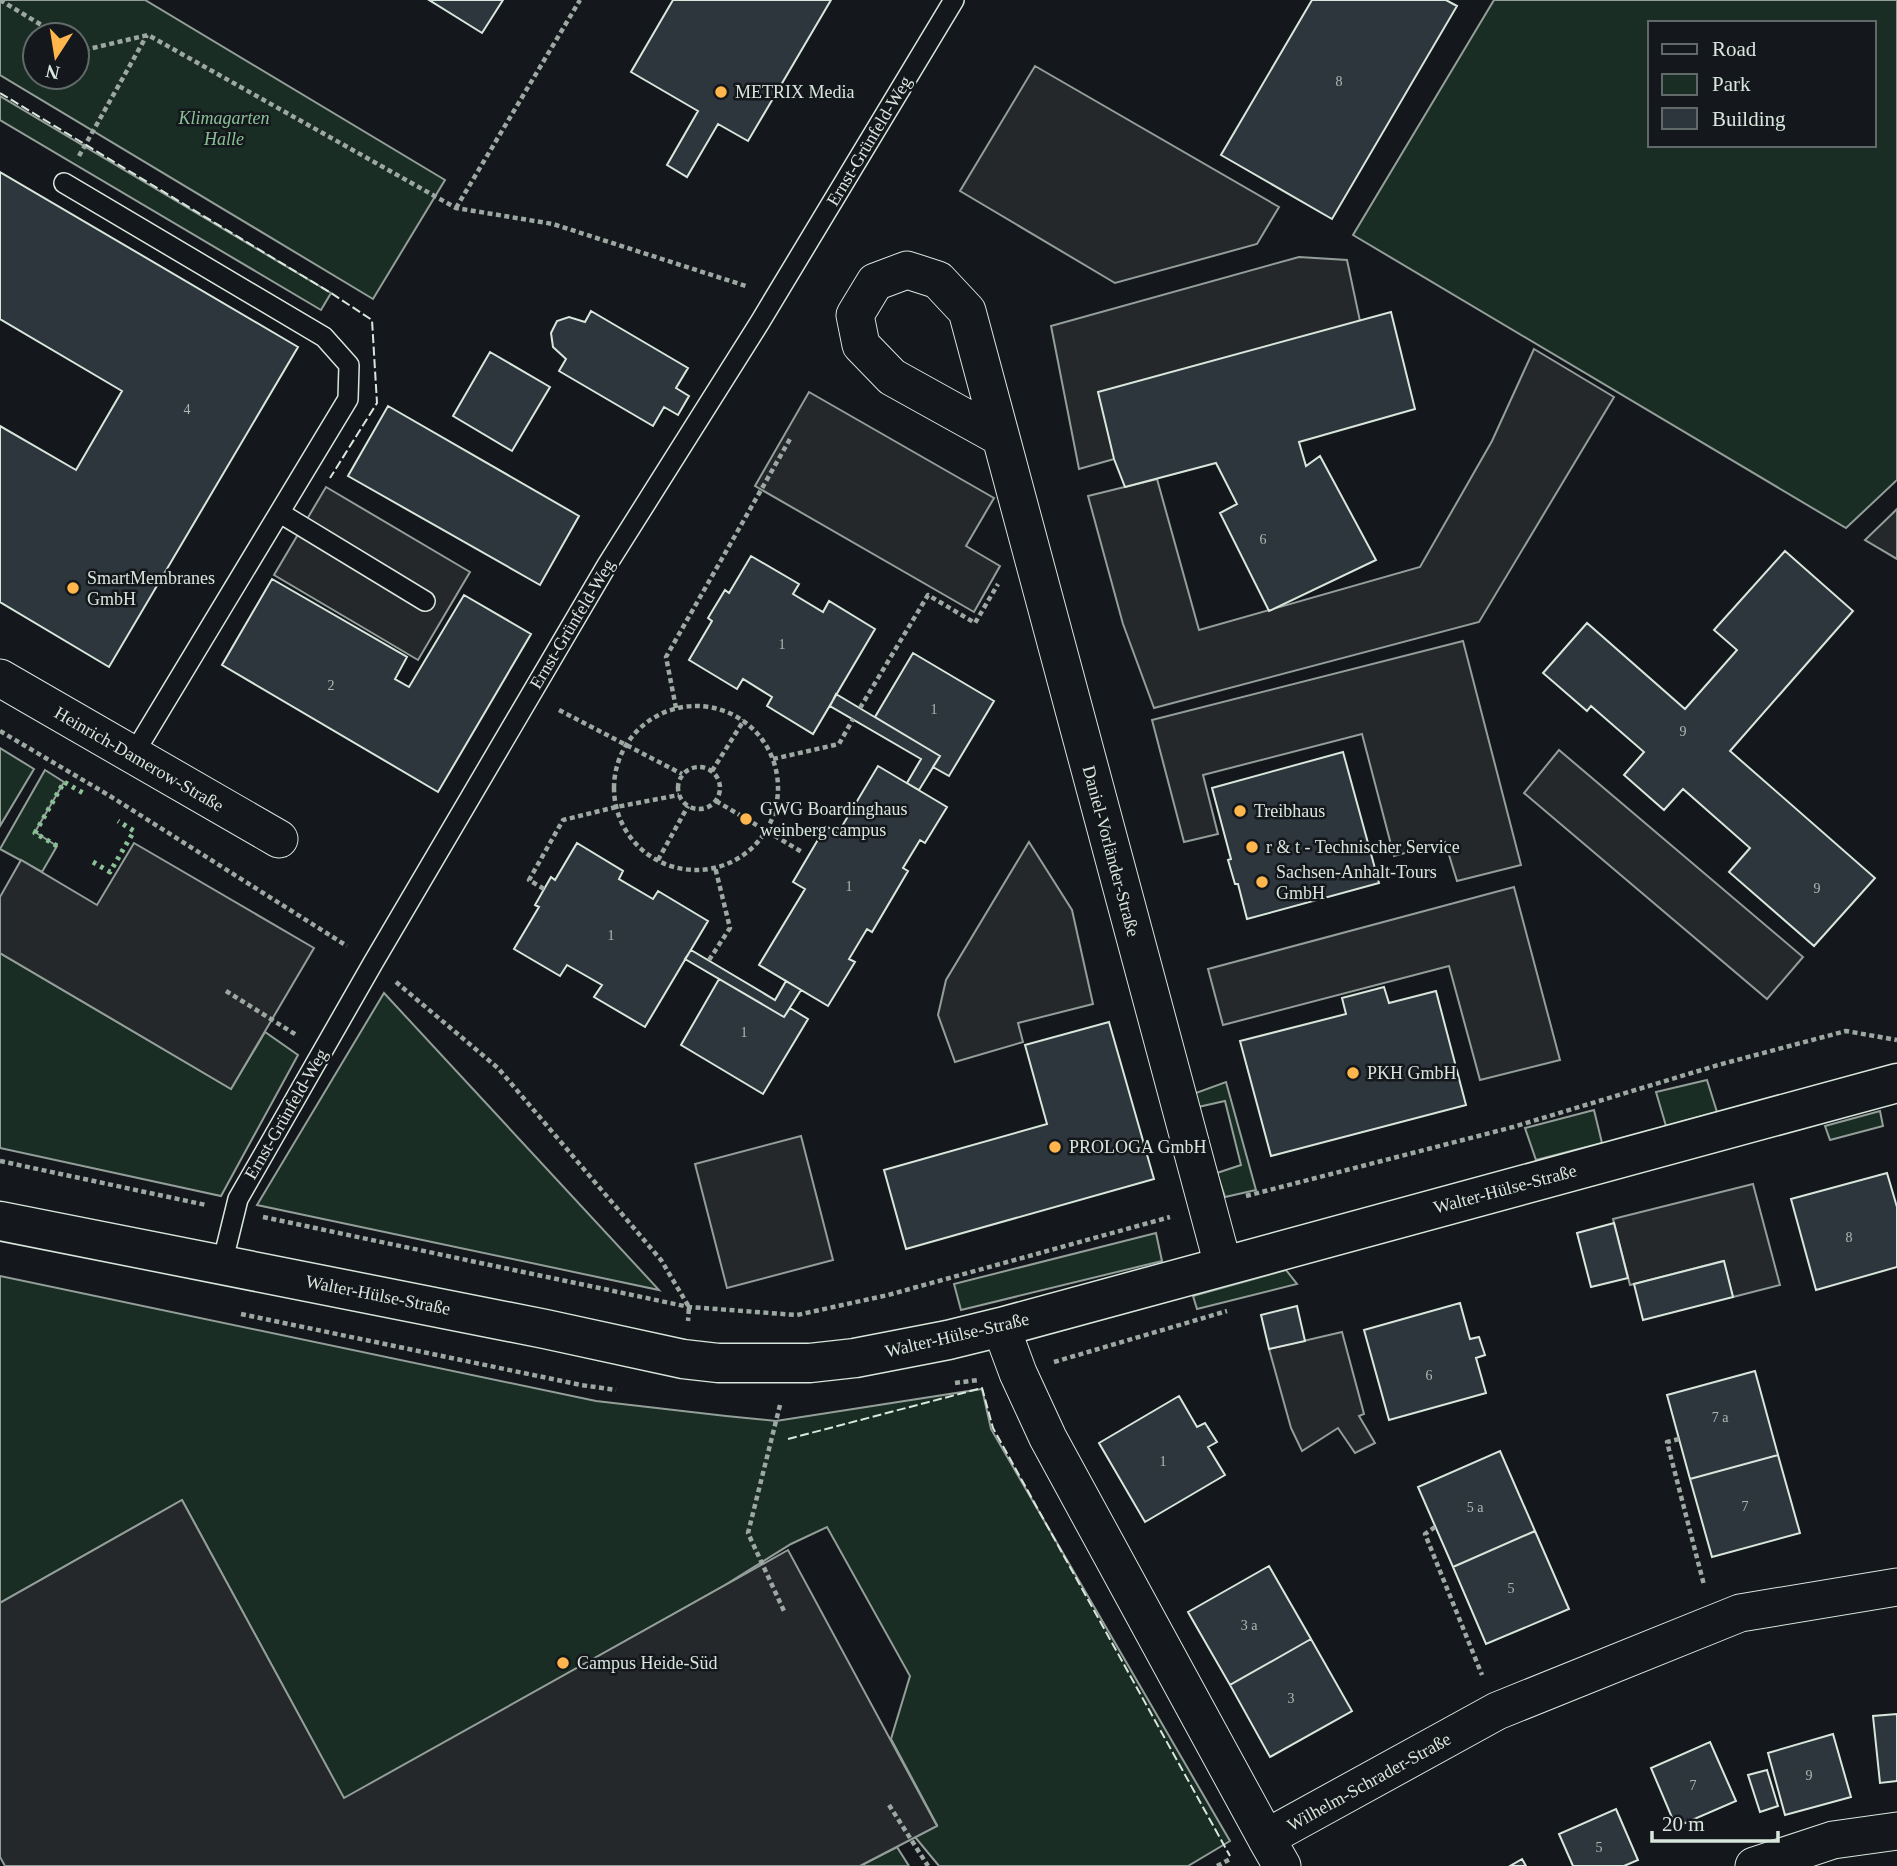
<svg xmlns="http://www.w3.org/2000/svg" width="1897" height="1866" font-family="'Times New Roman',serif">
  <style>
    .green { fill: #1a2d24; stroke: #939e99; stroke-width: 2; fill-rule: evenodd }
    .parking { fill: #24282b; stroke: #939e99; stroke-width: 2 }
    .building { fill: #2c363c; stroke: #d8e6dc; stroke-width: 2 }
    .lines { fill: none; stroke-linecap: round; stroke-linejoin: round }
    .lane-casing { stroke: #d8e6dc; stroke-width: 22 }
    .street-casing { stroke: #d8e6dc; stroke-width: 39 }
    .secondary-casing { stroke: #d8e6dc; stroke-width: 41 }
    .path { stroke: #9da8a2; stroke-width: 4.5; stroke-dasharray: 5 3.5; stroke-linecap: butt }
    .lane { stroke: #14181c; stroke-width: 19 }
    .street { stroke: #14181c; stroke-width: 37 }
    .secondary { stroke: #14181c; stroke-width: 38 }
    .hedge { stroke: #8ac095; stroke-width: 5; stroke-dasharray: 3.5 5; stroke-linecap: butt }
    .fence { stroke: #d8e6dc; stroke-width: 2; stroke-dasharray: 9 3.5; stroke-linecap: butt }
    .poi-dot { fill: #ffb74d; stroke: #14181c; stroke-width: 2.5 }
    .labels { text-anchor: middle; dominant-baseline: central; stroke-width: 5; stroke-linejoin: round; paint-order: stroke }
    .number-label { font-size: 14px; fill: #adbab4 }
    .poi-label { font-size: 18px; fill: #d8e6dc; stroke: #14181c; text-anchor: start }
    .park-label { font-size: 18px; font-style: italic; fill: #8ac095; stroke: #14181c }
    .street-label { font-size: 18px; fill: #d8e6dc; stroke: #14181c }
  </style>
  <rect width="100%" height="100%" fill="#14181c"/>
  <path class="green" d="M0,0h145l300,180 -72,119 -373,-224zM35,35h42v42h-42z
    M1494,0h403v480l-51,48 -493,-293zM1650,23h224v122h-224z
    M0,96l331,197 -10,17 -321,-190z
    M0,748l34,21 -34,57z
    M45,770l19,12 -29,50 22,14 -15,26 -42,-23z
    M0,953l231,136 34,-57 33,23 -77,141 -221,-48z
    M384,993l275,297 -402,-85z
    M1707,1080l10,32 -51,14 -10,-34z
    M1226,1082l30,108 -31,7 -8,-24 24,-8 -16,-64 -27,6 -5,-13z
    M1594,1110l8,33 -66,17 -11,-32z
    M1880,1111l3,15 -53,14 -5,-14z
    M1156,1233l6,28 -201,49 -7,-26z
    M1286,1270l11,14 -100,25 -4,-13z
    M0,1276l596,125 130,15 50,5 206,-32 9,40 239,412 -42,25h-249l-24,-29 22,-12 -46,-86 19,-63 -83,-149 -36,17 -66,41 -381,214 -162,-299 -182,103z
    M897,1847l12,19h-49z"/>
  <path class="parking" d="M1035,66l244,141 -22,37 -142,39 -155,-92z
    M1299,257l48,3 13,61 -246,138 -35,10 -28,-143z
    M1534,349l80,48 -135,225 -325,86 -31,-84 -35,-128 69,-17 42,151 221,-63 72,-126z
    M809,392l185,106 -28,48 34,20 -26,46 -219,-126z
    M326,487l144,85 -52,88 -144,-85z
    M1897,509v50l-32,-19z
    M1463,641l58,224 -64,16 -12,-39 -51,14 -32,-122 -159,41 15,59 -34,8 -32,-122z
    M1559,750l244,207 -36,42 -243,-206z
    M1029,842l43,68 21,94 -75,19 5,19 -68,20 -17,-47 8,-35z
    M134,843l180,105 -83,141 -231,-136v-56l21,-37 76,45z
    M1514,887l46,173 -80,20 -31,-114 -226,59 -15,-56z
    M801,1136l32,124 -106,28 -32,-124z
    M1753,1184l27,101 -47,12 -10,-36 -93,24 -17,-66z
    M1342,1332l22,82 -5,2 16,27 -20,10 -17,-25 -36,23 -11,-23 -22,-79z
    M182,1500l162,298 444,-248 149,276 -77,40h-855l-5,-9v-254z"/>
  <path class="building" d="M429,0h74l-21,33z
    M673,0h158l-83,141 -30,-17 -31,53 -20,-12 31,-54 -67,-39z
    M1312,0h134l11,6 -125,213 -111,-64z
    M0,172l298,175 -189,320 -109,-65v-176l76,44 46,-79 -122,-72z
    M591,311l97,57 -12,20 13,8 -11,19 -14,-8 -11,19 -94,-55 7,-12 -13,-12 -2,-14 6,-12 12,-4 16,5z
    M1391,312l24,97 -116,33 7,24 14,-10 56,104 -107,51 -49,-98 17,-9 -21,-41 -91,24 -11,-28 -16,-67z
    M490,352l60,35 -38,64 -59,-35z
    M388,406l191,110 -39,69 -192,-109z
    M1785,551l68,60 -123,140 145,127 -61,68 -85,-74 21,-24 -67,-59 -19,21 -40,-35 20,-23 -53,-46 -4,5 -44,-38 44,-50 98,86 52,-59 -23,-20z
    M751,556l48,28 -6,10 30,18 6,-11 46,28 -62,105 -46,-28 5,-9 -29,-18 -6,10 -48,-29 23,-39 -4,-3 17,-28 4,3z
    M272,579l135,78 -12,22 14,8 55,-92 67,39 -93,158 -216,-127z
    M913,653l81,48 -45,75 -16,-9 7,-11 -65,-39z
    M836,694l104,62 -21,34 -12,-7 14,-24 -91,-53z
    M1343,752l36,131 -132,36 -9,-35h-3l-7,-24 3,-1 -19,-71z
    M878,766l69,41 -22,36 -5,-3 -17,28 5,3 -36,61 -5,-3 -18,30 6,3 -27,44 -69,-41 46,-76 -12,-7 33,-56 12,7z
    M577,843l46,28 -4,8 34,20 5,-8 50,30 -63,106 -51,-30 8,-12 -35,-20 -7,11 -46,-27 25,-42 -4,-2 16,-28 4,3z
    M691,950l84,50 11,-19 15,9 -17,27 -99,-58z
    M719,979l65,38 6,-9 18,11 -45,75 -82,-49z
    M1384,987l5,16 47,-12 30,114 -195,51 -31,-115 106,-27 -4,-16z
    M1109,1022l45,157 -248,70 -22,-79 163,-46 -22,-79z
    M1887,1173l10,34v60l-81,23 -25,-91z
    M1614,1223l14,55 -37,9 -14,-54z
    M1724,1261l9,36 -90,23 -9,-36z
    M1460,1303l10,36 9,-2 6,18 -9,3 10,35 -97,27 -25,-90z
    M1297,1306l8,35 -36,8 -8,-34z
    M1755,1371l23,84 -88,24 -23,-84z
    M1179,1396l18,31 8,-4 12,19 -9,5 17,28 -80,47 -46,-79z
    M1500,1451l35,80 -82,36 -35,-80z
    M1778,1455l22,78 -88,24 -22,-78z
    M1535,1531l34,78 -83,35 -33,-77z
    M1269,1566l42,73 -81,46 -42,-73z
    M1311,1639l41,72 -82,46 -40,-72z
    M1897,1714v67l-17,2 -7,-67z
    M1833,1734l18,63 -66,18 -17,-62z
    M1710,1742l26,59 -60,26 -25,-59z
    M1767,1770l11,36 -18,6 -12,-37z
    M1616,1809l22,51 -14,6h-51l-14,-32z
    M1522,1859l4,7h-16z"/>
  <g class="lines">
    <defs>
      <path id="lane" d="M64,183l260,154 25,28 -1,34 -215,356
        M280,513l145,88
        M222,1264l16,-65 135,-236 234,-398 153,-243 194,-322"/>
      <path id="street" d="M1000,437l-108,-60 -31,-32 -6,-30 20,-33 32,-12 31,10 29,31 256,954
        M0,678l279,161
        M1001,1327l17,46 30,65 218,400 231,-127 243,-98 157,-26
        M1266,1838l16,28
        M1754,1866l79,-26 64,-9"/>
      <path id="secondary" d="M0,1221l545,108 138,30 35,4h92l45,-5 93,-18 53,-13 896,-244"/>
    </defs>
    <use href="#lane" class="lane-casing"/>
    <use href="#street" class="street-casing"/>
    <use href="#secondary" class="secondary-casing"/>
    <path class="path" d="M0,0l58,35
      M77,46l7,4 64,-15 308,173 97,16 193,62
      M79,156l68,-121
      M456,208l124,-208
      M614 788a82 82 0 1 1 164 0a82 82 0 1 1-164 0Z
      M676,708l-10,-51 124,-218
      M860,708l68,-113 47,28 23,-39
      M559,710l123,64
      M0,731l110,65 237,150
      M773,759l66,-15 14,-25
      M678 788a21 21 0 1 1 42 0a21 21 0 1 1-42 0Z
      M712,771l32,-51
      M716,801l86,51
      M658,860l30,-54
      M544,889l-15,-9 34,-60 53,-13 63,-12
      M709,960l21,-32 -15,-61
      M396,982l102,86 163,192 28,47 -1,14
      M226,991l72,45
      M0,1161l206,44
      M1246,1196l267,-69 205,-62 128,-34 51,9
      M263,1217l426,90 108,8 91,-20 282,-78
      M241,1314l340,71 35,5
      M1054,1362l173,-51
      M955,1383l23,-3
      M780,1405l-32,128 36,78
      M1679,1439l-12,3 37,143
      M1435,1527l-10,7 57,141
      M889,1805l39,61
      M1217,1866l15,-8"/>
    <use href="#lane" class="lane"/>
    <use href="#street" class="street"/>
    <use href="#secondary" class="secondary"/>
    <path class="hedge" d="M57,846l-22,-13 29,-51 21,12
      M93,862l17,10 24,-41 -16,-10"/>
    <path class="fence" d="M0,93l331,200 41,27 5,83 -47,75
      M788,1439l194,-51 11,40 237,428"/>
  </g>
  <g class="poi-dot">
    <circle cx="721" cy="92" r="7"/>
    <circle cx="73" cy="588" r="7"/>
    <circle cx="1240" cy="811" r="7"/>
    <circle cx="746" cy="819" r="7"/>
    <circle cx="1252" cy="847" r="7"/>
    <circle cx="1262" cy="882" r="7"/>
    <circle cx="1353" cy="1073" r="7"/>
    <circle cx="1055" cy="1147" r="7"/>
    <circle cx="563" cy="1663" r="7"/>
  </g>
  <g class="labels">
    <g class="number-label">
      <text x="1339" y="81">8</text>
      <text x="187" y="409">4</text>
      <text x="1263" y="539">6</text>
      <text x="782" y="644">1</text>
      <text x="331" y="685">2</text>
      <text x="934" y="709">1</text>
      <text x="1683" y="731">9</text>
      <text x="849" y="886">1</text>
      <text x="1817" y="888">9</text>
      <text x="611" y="935">1</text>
      <text x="744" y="1032">1</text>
      <text x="1849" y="1237">8</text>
      <text x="1429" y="1375">6</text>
      <text x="1720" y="1417">7 a</text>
      <text x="1163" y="1461">1</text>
      <text x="1745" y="1506">7</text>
      <text x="1475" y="1507">5 a</text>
      <text x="1511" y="1588">5</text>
      <text x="1249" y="1625">3 a</text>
      <text x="1291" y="1698">3</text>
      <text x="1809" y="1775">9</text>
      <text x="1693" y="1785">7</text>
      <text x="1599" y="1847">5</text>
    </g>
    <g class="poi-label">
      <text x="735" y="92">METRIX Media</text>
      <text x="87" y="578">SmartMembranes<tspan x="87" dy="21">GmbH</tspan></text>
      <text x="760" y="809">GWG Boardinghaus<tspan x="760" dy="21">weinberg campus</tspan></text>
      <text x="1254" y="811">Treibhaus</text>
      <text x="1266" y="847">r &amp; t - Technischer Service</text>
      <text x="1276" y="872">Sachsen-Anhalt-Tours<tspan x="1276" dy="21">GmbH</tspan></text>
      <text x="1367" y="1073">PKH GmbH</text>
      <text x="1069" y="1147">PROLOGA GmbH</text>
      <text x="577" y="1663">Campus Heide-Süd</text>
    </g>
    <g class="park-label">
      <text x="224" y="118">Klimagarten<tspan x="224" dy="21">Halle</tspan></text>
    </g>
    <g class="street-label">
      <text transform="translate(869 141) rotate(-59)">Ernst-Grünfeld-Weg</text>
      <text transform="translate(572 624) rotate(-59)">Ernst-Grünfeld-Weg</text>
      <text transform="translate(139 759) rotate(30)">Heinrich-Damerow-Straße</text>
      <text transform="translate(1111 851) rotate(75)">Daniel-Vorländer-Straße</text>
      <text transform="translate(286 1114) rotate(-60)">Ernst-Grünfeld-Weg</text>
      <text transform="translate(1505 1189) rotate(-15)">Walter-Hülse-Straße</text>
      <text transform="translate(378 1295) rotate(11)">Walter-Hülse-Straße</text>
      <text transform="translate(957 1335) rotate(-13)">Walter-Hülse-Straße</text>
      <text transform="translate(1369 1782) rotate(-29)">Wilhelm-Schrader-Straße</text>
    </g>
  </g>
  <rect x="1648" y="21" width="228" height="126" fill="#14181c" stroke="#626a69" stroke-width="2"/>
  <rect x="1662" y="44" width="35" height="10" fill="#14181c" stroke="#626a69" stroke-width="2"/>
  <text x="1712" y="56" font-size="21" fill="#d8e6dc">Road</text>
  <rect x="1662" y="74" width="35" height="21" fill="#1a2d24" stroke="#626a69" stroke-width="2"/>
  <text x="1712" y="91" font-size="21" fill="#d8e6dc">Park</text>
  <rect x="1662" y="108" width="35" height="21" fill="#2c363c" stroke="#626a69" stroke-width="2"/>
  <text x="1712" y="126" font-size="21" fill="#d8e6dc">Building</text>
  <g transform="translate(56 56) rotate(192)"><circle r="33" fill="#14181c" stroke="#626a69" stroke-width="2"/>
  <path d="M0-5L12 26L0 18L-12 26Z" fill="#ffb74d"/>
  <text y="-10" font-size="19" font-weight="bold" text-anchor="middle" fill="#d8e6dc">N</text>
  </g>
  <path d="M1652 1831v10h126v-10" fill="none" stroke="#d8e6dc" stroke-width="3.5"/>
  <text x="1662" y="1831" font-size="21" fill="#d8e6dc" stroke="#14181c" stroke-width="5" paint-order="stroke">20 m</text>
</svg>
